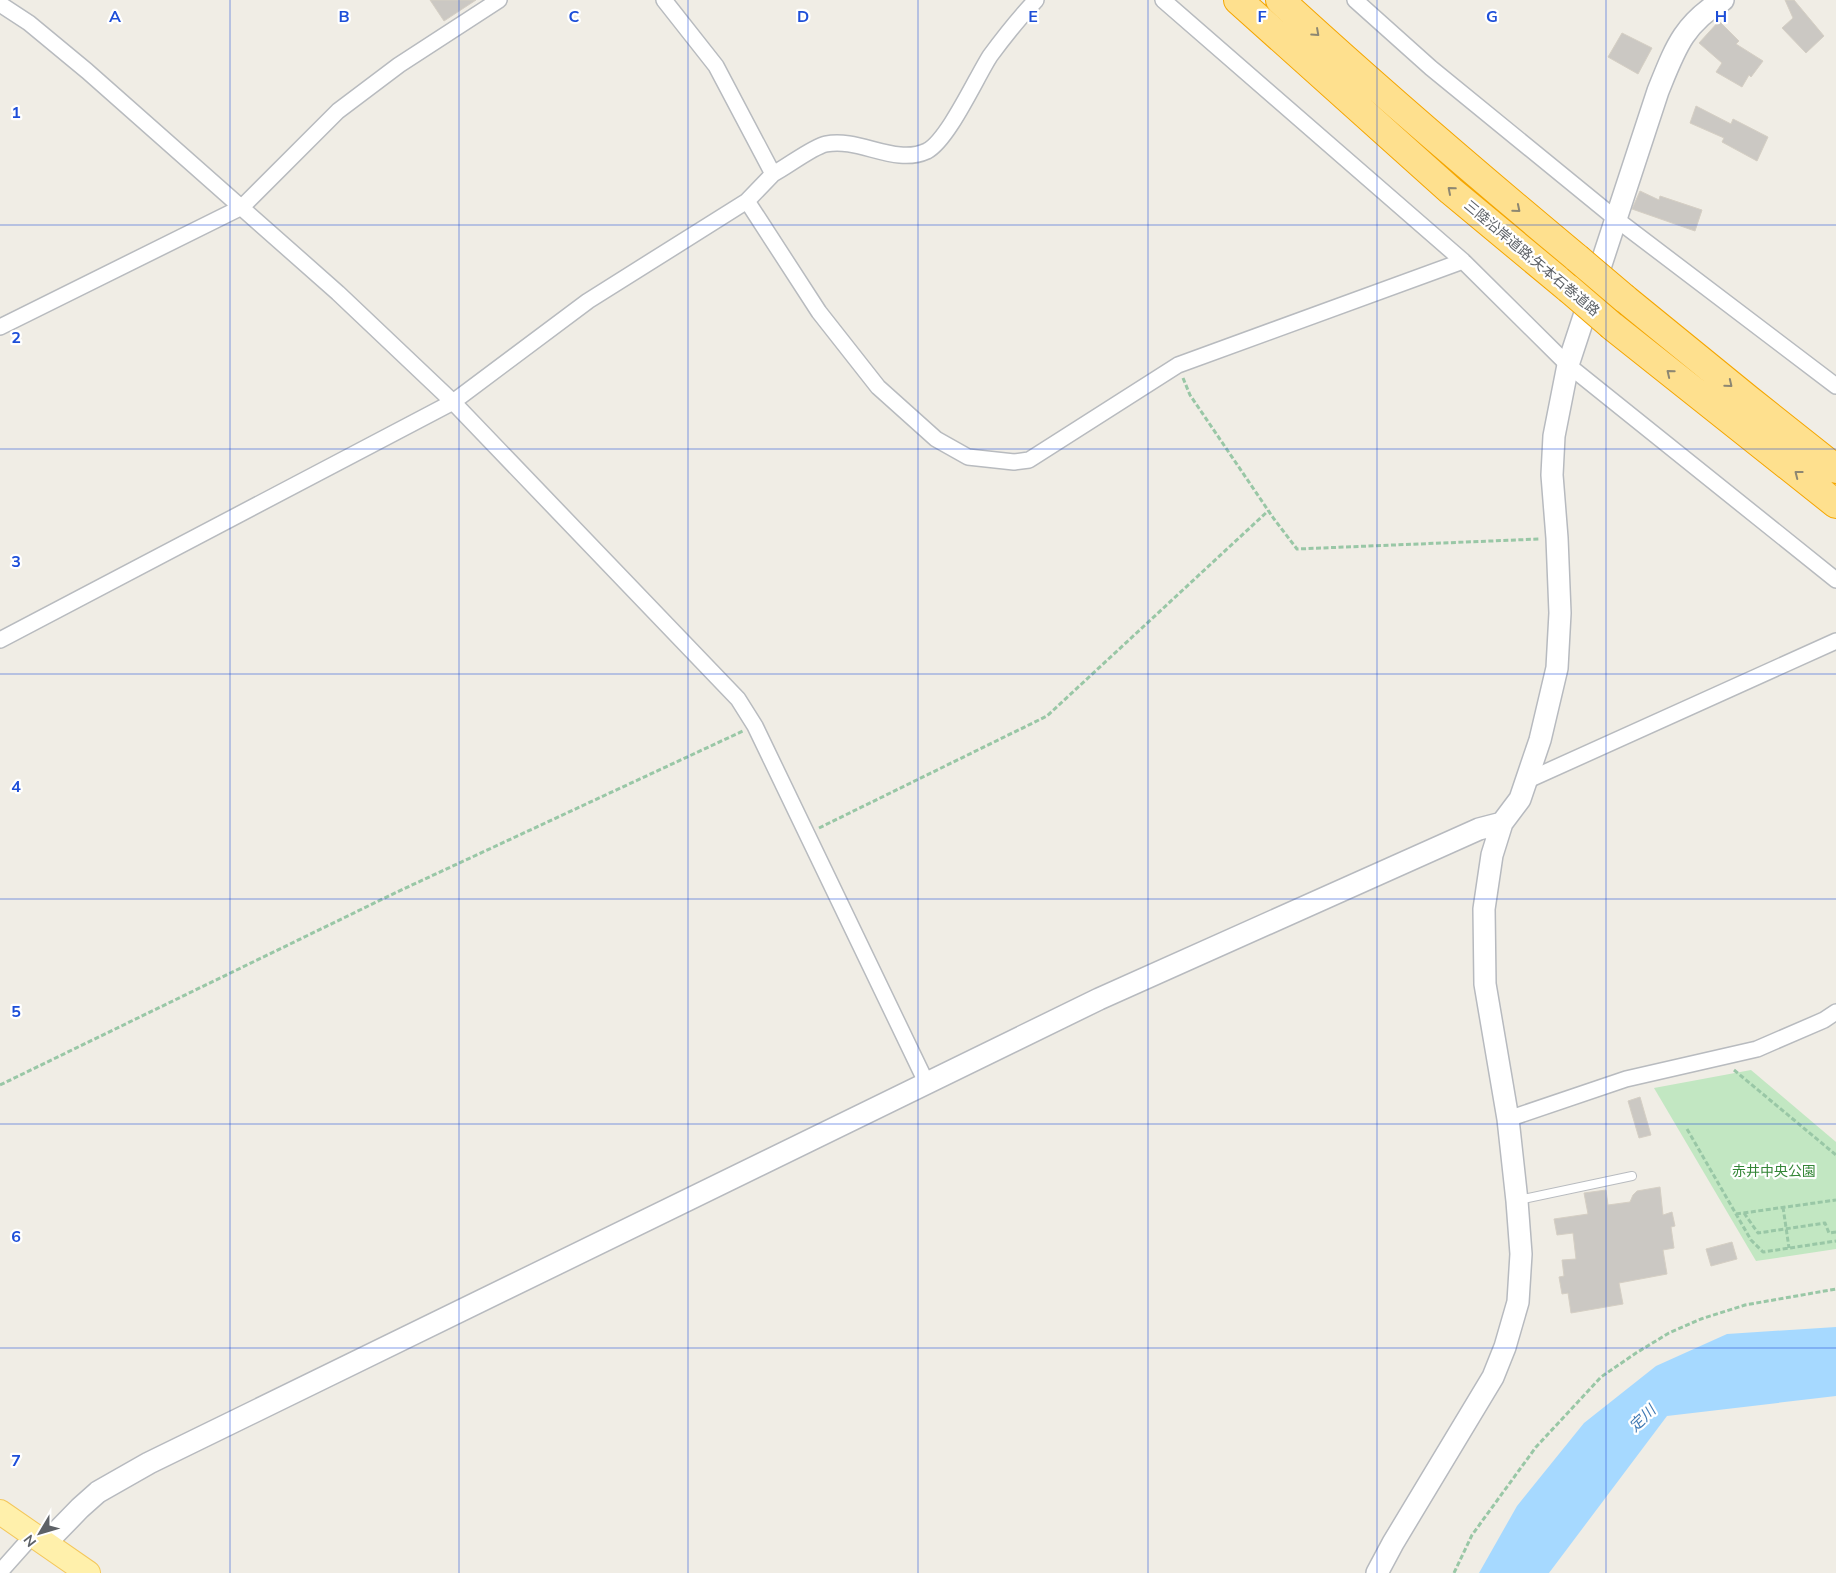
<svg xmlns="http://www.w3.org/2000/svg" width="1836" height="1573" font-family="Mulish,'Noto Sans JP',sans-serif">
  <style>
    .green { fill: #c2e7c2 }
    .water { fill: #a6d9ff }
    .building { fill: #cbc8c3; stroke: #d5cfc4 }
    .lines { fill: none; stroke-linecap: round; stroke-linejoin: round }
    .lane-casing { stroke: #b8bbbf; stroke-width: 10 }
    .street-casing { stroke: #b8bbbf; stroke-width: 18 }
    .secondary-casing { stroke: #b7babf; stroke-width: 24 }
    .primary-casing { stroke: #f4c75a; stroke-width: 26 }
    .highway-casing { stroke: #f5a600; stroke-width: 30 }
    .path { stroke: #99c7a6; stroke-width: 3; stroke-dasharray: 5 2.5; stroke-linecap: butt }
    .lane { stroke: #fff; stroke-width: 8 }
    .street { stroke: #fff; stroke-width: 15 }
    .secondary { stroke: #fff; stroke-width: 21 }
    .primary { stroke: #fff0ab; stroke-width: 24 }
    .highway { stroke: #fee08e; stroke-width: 28 }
    .highway-bridge-casing { stroke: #f5a600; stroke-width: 30; stroke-linecap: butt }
    .highway-bridge { stroke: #fee08e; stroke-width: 28 }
    .oneway { stroke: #8d8772 }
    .grid { fill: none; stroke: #1d4ed8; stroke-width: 1; stroke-opacity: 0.55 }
    .labels { text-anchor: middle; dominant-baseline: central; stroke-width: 4.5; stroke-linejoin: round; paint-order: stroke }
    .street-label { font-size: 14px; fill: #5d6166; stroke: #fff }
    .park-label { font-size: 14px; fill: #348637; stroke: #fff }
    .water-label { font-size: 15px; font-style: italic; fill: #407ab4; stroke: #fff }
    .grid-label { font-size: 16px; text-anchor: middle; font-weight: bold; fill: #1d4ed8; stroke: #fff; stroke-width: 4.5; stroke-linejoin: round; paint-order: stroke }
  </style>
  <rect width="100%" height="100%" fill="#f0ede5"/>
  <path class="green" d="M1751,1070l85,72v107l-80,12 -102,-173z"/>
  <path class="water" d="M1836,1327v69l-169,20 -118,157h-70l38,-67 67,-83 72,-57 71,-32z"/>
  <path class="building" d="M430,0h46l-32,21z
    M1785,0h9l30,36 -18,17 -24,-25 11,-10z
    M1719,21l20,20 -3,3 27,17 -12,16 -2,-2 -7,12 -26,-15 6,-9 -23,-20z
    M1622,33l30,15 -14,26 -30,-17z
    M1696,106l35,18 2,-5 35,18 -11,24 -35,-19 2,-4 -34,-15z
    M1640,191l19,9 1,-4 42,14 -7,21 -63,-22z
    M1640,1097l11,38 -12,3 -11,-37z
    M1660,1187l3,28 9,-3 3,14 -4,1 3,21 -11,2 4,24 -48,9 4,21 -52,9 -3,-20 -6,1 -3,-17 5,-1 -2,-16 14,-1 -3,-26 -16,2 -3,-16 34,-5 -4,-21 22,-3 2,15 22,-3 3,-7 4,-4z
    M1732,1242l5,17 -26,7 -5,-17z"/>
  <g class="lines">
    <defs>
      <path id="lane" d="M1519,1200l113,-24"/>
      <path id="street" d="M664,0l52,66 57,108c14,-7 39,-27 53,-30 33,-7 69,22 101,7 21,-11 49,-73 63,-95 14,-19 30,-39 46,-56
        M1163,0l300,261 105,104 268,215
        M1355,0l76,68 185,151 220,167
        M0,4l29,19 58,48 251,222 115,109 285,297 17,27 172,358
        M747,201l72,111 59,75 58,52 32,18 46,5 15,-2 149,-95 285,-104
        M0,327l242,-120 96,-96 61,-46 100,-65
        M0,640l453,-238 135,-101 159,-100 26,-27
        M1526,781l310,-140
        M1508,1119l118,-40 131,-30 67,-29 12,-8
        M0,1572l33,-37"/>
      <path id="secondary" d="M46,1543l34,-35 18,-16 51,-29 950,-464 380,-170 23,-6
        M1377,1573l16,-30 100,-166 12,-30 13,-45 3,-48 -4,-53 -9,-82 -23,-135 -1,-75 8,-54 10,-32 18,-24 20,-59 17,-72 3,-55 -3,-75 -5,-63 2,-39 14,-71 90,-274c17,-42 25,-67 65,-91"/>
      <path id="primary" d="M0,1512l88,61"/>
      <path id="highway" d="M1238,0l213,191 118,98
        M1280,0c97,89 196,174 297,258
        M1624,298l124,101 88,70
        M1612,326l224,178"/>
    </defs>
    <use href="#lane" class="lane-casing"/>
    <use href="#street" class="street-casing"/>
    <use href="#secondary" class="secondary-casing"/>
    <use href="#primary" class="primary-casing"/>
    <use href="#highway" class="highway-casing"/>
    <path class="path" d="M1183,378l7,17 84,124 23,30 242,-10
      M819,828l228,-112 221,-205
      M1734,1070l102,85
      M0,1085l397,-193 346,-161
      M1687,1129l64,111 12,12 73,-11
      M1783,1207l6,41
      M1744,1213l14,20 67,-10 4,10 7,-1
      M1736,1214l100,-14
      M1454,1573l18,-38 64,-88 65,-70 35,-24 33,-20 32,-14 44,-14 91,-16"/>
    <use href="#lane" class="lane"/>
    <use href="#street" class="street"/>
    <use href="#secondary" class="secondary"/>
    <use href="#primary" class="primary"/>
    <use href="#highway" class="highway"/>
    <defs>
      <path id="highway-bridge" d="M1577,258l47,40
        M1569,289l43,37"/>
    </defs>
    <use href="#highway-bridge" class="highway-bridge-casing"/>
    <use href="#highway-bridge" class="highway-bridge"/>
  </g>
  <defs><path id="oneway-chevron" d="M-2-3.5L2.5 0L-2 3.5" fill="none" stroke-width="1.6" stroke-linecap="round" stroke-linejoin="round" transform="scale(1.25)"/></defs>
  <g class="oneway">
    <use href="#oneway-chevron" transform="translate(1316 33) rotate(42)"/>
    <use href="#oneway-chevron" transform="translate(1451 190) rotate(-139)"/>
    <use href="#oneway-chevron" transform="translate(1517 209) rotate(40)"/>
    <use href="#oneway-chevron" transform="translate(1670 373) rotate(-141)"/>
    <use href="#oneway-chevron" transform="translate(1729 384) rotate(39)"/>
    <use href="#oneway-chevron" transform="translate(1798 474) rotate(-142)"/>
  </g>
  <path class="grid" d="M230,0v1573M459,0v1573M688,0v1573M918,0v1573M1148,0v1573M1377,0v1573M1606,0v1573M0,225h1836M0,449h1836M0,674h1836M0,899h1836M0,1124h1836M0,1348h1836"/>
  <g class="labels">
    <g class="street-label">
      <text transform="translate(1532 258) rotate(40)">三陸沿岸道路;矢本石巻道路</text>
    </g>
    <g class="park-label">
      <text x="1774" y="1171">赤井中央公園</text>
    </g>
    <g class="water-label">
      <text transform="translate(1642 1418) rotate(-44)">定川</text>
    </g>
  </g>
  <g class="grid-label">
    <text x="115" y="22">A</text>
    <text x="344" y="22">B</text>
    <text x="574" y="22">C</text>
    <text x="803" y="22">D</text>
    <text x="1033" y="22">E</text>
    <text x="1262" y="22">F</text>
    <text x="1492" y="22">G</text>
    <text x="1721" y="22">H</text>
    <text x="16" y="118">1</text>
    <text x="16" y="343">2</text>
    <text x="16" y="567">3</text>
    <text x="16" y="792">4</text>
    <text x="16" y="1017">5</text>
    <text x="16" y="1242">6</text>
    <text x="16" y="1466">7</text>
  </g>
  <g transform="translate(40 1533) rotate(232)" stroke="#ffffff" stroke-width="4" paint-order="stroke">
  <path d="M0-4L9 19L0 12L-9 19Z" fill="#5d6166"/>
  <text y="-8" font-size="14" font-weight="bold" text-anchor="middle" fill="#5d6166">N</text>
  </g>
</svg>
